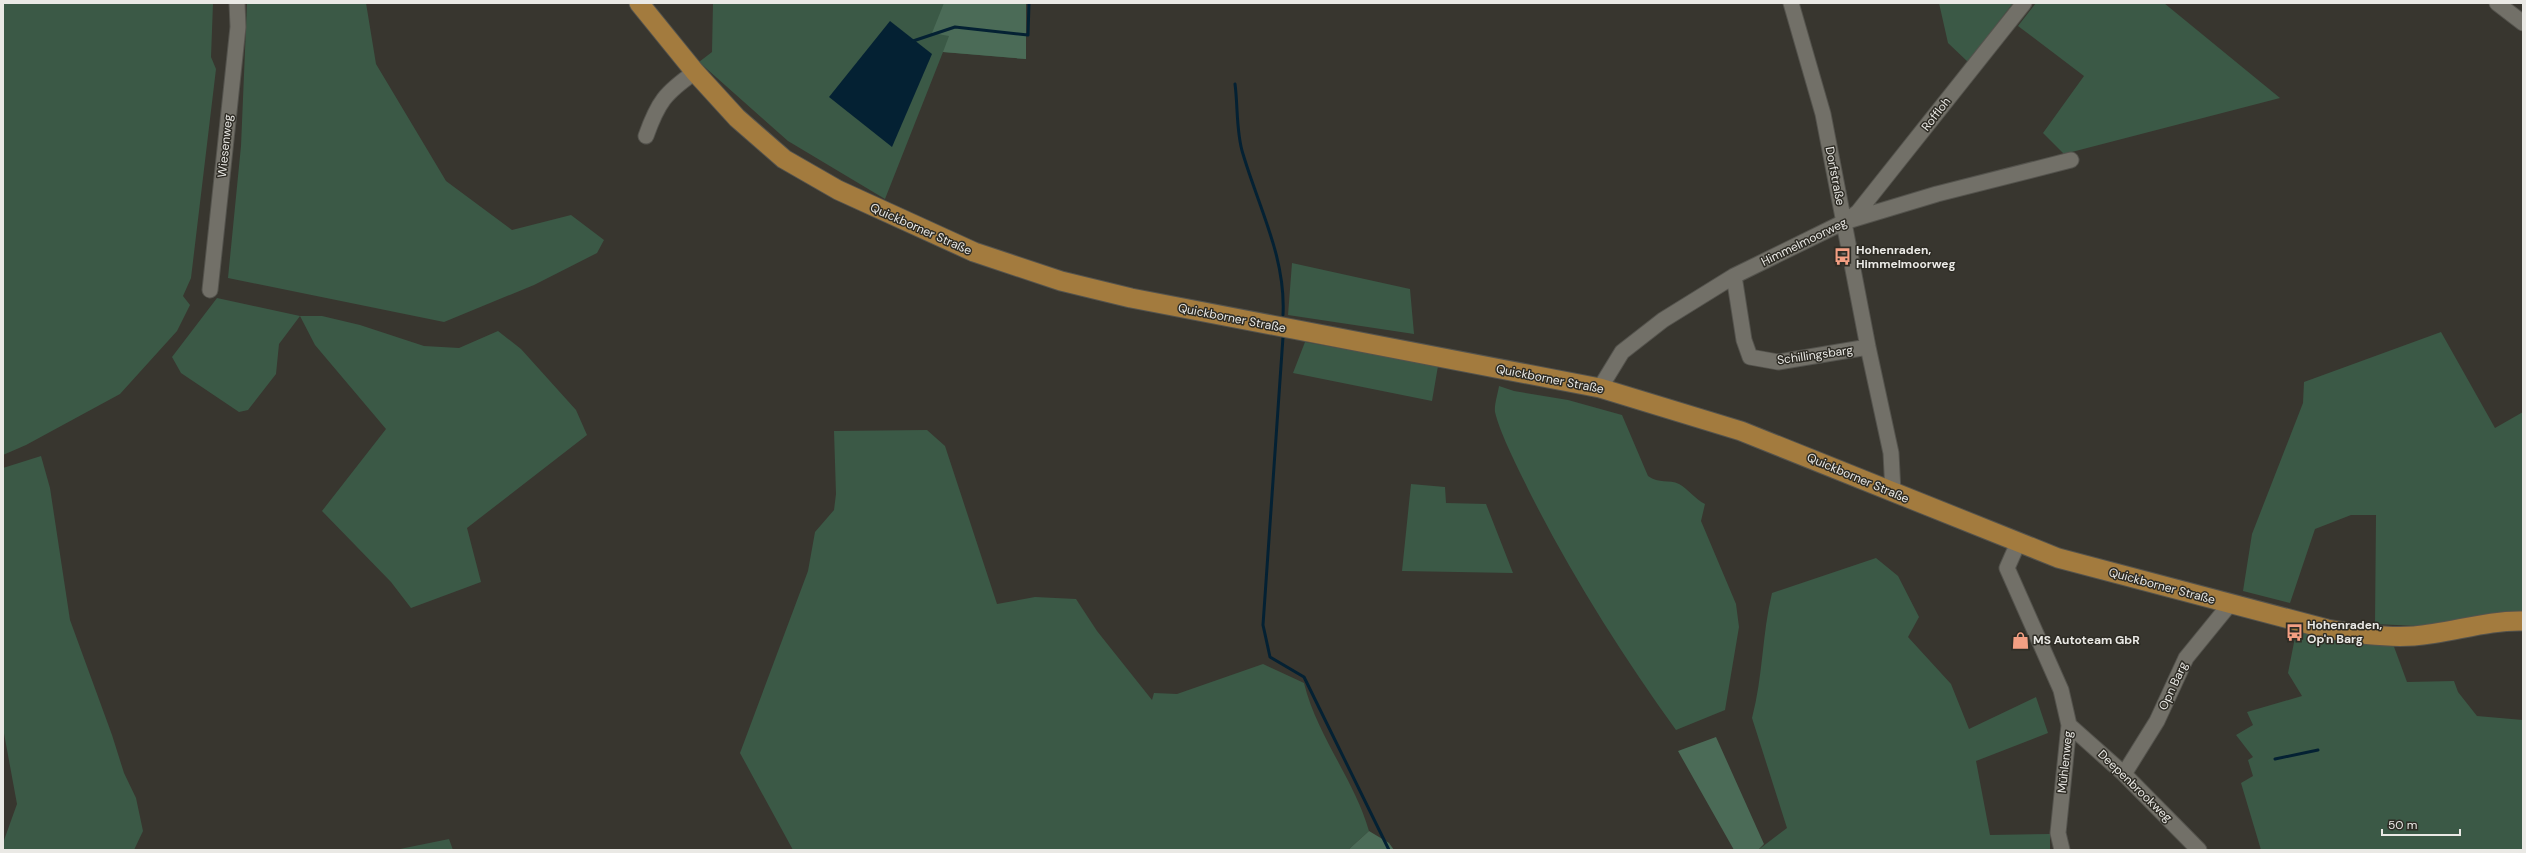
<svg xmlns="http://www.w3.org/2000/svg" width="2526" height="853" font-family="'DM Sans',sans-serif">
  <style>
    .green { fill: #3b5946 }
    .forest { fill: #4b6b57 }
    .water { fill: #042133 }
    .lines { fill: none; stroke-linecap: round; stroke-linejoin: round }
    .stream { stroke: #042133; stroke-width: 3 }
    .minor-casing { stroke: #54534d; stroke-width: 17 }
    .major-casing { stroke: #54534d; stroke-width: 21 }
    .minor { stroke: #727068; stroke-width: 15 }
    .major { stroke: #a37b3e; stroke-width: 19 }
    .labels { text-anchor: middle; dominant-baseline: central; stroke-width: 3; stroke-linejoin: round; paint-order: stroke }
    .street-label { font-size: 12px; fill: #eae9e5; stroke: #2e2c25 }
    .poi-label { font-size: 12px; font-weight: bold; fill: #eae9e5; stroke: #2e2c25; text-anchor: start }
  </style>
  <rect width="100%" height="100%" fill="#38362f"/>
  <path class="green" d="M3,3h210l-2,54 5,12 -25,209 -8,18 7,9 -13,26 -57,63 -94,51 -23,10z
    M247,3h119l10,61 70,117 66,49 59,-15 33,25 -7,13 -63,32 -90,37 -216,-44 13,-132z
    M713,3h313v56l-83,-7 -58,147 -97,-58 -89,-79 13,-10z
    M1939,3h74l-45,59 -20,-19z
    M2036,3h128l116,95 -216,56 -21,-21 41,-57 -66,-50z
    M1292,263l118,26 4,45 -126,-19z
    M217,298l83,18h22l38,9 64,21 35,2 39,-17 23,18 55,61 11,25 -120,93 14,54 -70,26 -20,-26 -69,-71 64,-82 -71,-84 -15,-29 -21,28 -3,30 -28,36 -9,2 -58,-39 -9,-16z
    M2441,332l54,96 28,-16v201l-14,-1 -91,14 -43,-2 1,-109h-25l-36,14 -25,74 -47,-12 9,-57 51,-131 1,-21z
    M1305,342l133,24 -6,35 -139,-28z
    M1499,386l15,5 54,9 54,15 26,61c11,8 21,3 31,8 9,5 16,15 26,20l-4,17 35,83 3,23 -14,83 -49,20c-54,-75 -104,-154 -146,-237 -10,-21 -30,-59 -35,-81 -1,-7 3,-19 4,-26z
    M927,430l18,16 52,158 38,-7 41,2 21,32 55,69 2,-7 23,1 86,-30 41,19c13,53 50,96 65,148l-21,19h-555l-53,-97 68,-182 7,-39 19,-22 2,-16 -2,-63z
    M41,456l9,32 20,132 42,115 12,38 12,25 7,33 -9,19h-131v-7l14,-39 -14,-76v-260z
    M1411,484l34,3 1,16 40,1 27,69 -111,-2z
    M1876,558l22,18 21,41 -11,20 43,47 18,45 67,-32 12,36 -72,28 14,74 60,-1v16h-292l29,-22 -35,-110c11,-41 10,-84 20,-125z
    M2297,627l96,17 14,38 47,-1 4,11 19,24 46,4v130h-262l-20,-67 12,-7 -5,-16 5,-3 -17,-22 17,-10 -6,-13 55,-16 -14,-23z
    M449,839l4,11h-58z"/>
  <path class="forest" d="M944,3h82v56l-83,-7 6,-16 -17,-3z
    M1716,737l48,107 -6,6h-24l-56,-99z
    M1369,831l20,12 5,7h-46z"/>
  <path class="water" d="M890,21l42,33 -40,93 -63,-50z"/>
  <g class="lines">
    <path class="stream" d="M913,41l42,-14 73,8 1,-32
      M1235,84c3,22 1,49 8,70 16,54 43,104 40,161
      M1283,337l-20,288 7,32 34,20 85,173
      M2275,759l43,-9"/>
    <defs>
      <path id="minor" d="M1791,3l32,111 45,233 23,106 2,39
        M2497,3l26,20
        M646,136c12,-34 19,-43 49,-64
        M1850,218l8,-6 166,-209
        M1734,276l10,64 6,17 28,5 90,-15
        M210,290l28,-263 -1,-24
        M1600,388l22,-36 41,-32 71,-44 110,-54 93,-28 134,-34
        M2018,543l-11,25 54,122 8,35 -11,108 4,17
        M2069,725l55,49 75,76
        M2124,774l33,-53 29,-63 44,-54"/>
      <path id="major" d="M639,3l56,69 42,46 47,41 54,31 136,62 87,29 70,17 469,90 141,43 317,127 269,71c29,5 58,9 87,7 37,-3 73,-16 109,-15"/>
    </defs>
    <use href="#minor" class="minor-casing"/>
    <use href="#major" class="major-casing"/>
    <use href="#minor" class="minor"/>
    <use href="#major" class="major"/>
  </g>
  <defs>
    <symbol id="bus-bare" viewBox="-9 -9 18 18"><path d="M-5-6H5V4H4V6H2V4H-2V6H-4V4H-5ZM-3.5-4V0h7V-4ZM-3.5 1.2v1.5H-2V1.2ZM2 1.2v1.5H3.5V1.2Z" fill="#f39f83" stroke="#2e2c25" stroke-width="2.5" paint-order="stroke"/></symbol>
    <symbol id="shop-bare" viewBox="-9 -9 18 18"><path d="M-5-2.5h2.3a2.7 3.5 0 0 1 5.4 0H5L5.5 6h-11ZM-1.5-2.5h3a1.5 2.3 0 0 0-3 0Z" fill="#f39f83" stroke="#2e2c25" stroke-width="2.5" paint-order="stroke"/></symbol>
  </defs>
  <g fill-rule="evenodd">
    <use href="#bus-bare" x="1830" y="244" width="25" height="25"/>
    <use href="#bus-bare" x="2282" y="620" width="25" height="25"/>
    <use href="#shop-bare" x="2008" y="628" width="25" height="25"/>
  </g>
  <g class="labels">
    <g class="street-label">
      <text transform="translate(1936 114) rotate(-52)">Roffloh</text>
      <text transform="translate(225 146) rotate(-84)">Wiesenweg</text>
      <text transform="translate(1835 176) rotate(79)">Dorfstraße</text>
      <text transform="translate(921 229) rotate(24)">Quickborner Straße</text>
      <text transform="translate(1804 242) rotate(-26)">Himmelmoorweg</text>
      <text transform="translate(1232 318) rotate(11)">Quickborner Straße</text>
      <text transform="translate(1815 355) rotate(-8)">Schillingsbarg</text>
      <text transform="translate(1550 379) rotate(11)">Quickborner Straße</text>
      <text transform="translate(1858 478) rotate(23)">Quickborner Straße</text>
      <text transform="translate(2162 586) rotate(15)">Quickborner Straße</text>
      <text transform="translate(2173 686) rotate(-65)">Opn Barg</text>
      <text transform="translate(2065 762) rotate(-84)">Mühlenweg</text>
      <text transform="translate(2135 786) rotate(44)">Deepenbrookweg</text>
    </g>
    <g class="poi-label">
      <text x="1856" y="250">Hohenraden,<tspan x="1856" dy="14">Himmelmoorweg</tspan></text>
      <text x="2307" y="625">Hohenraden,<tspan x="2307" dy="14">Op'n Barg</tspan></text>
      <text x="2033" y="640">MS Autoteam GbR</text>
    </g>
  </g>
  <rect width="2526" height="853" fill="none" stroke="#eae9e5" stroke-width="8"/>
  <path d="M2382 829v6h78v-6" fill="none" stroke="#eae9e5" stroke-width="2"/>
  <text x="2388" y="829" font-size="12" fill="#eae9e5" stroke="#2e2c25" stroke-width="3" paint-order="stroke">50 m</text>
</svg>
